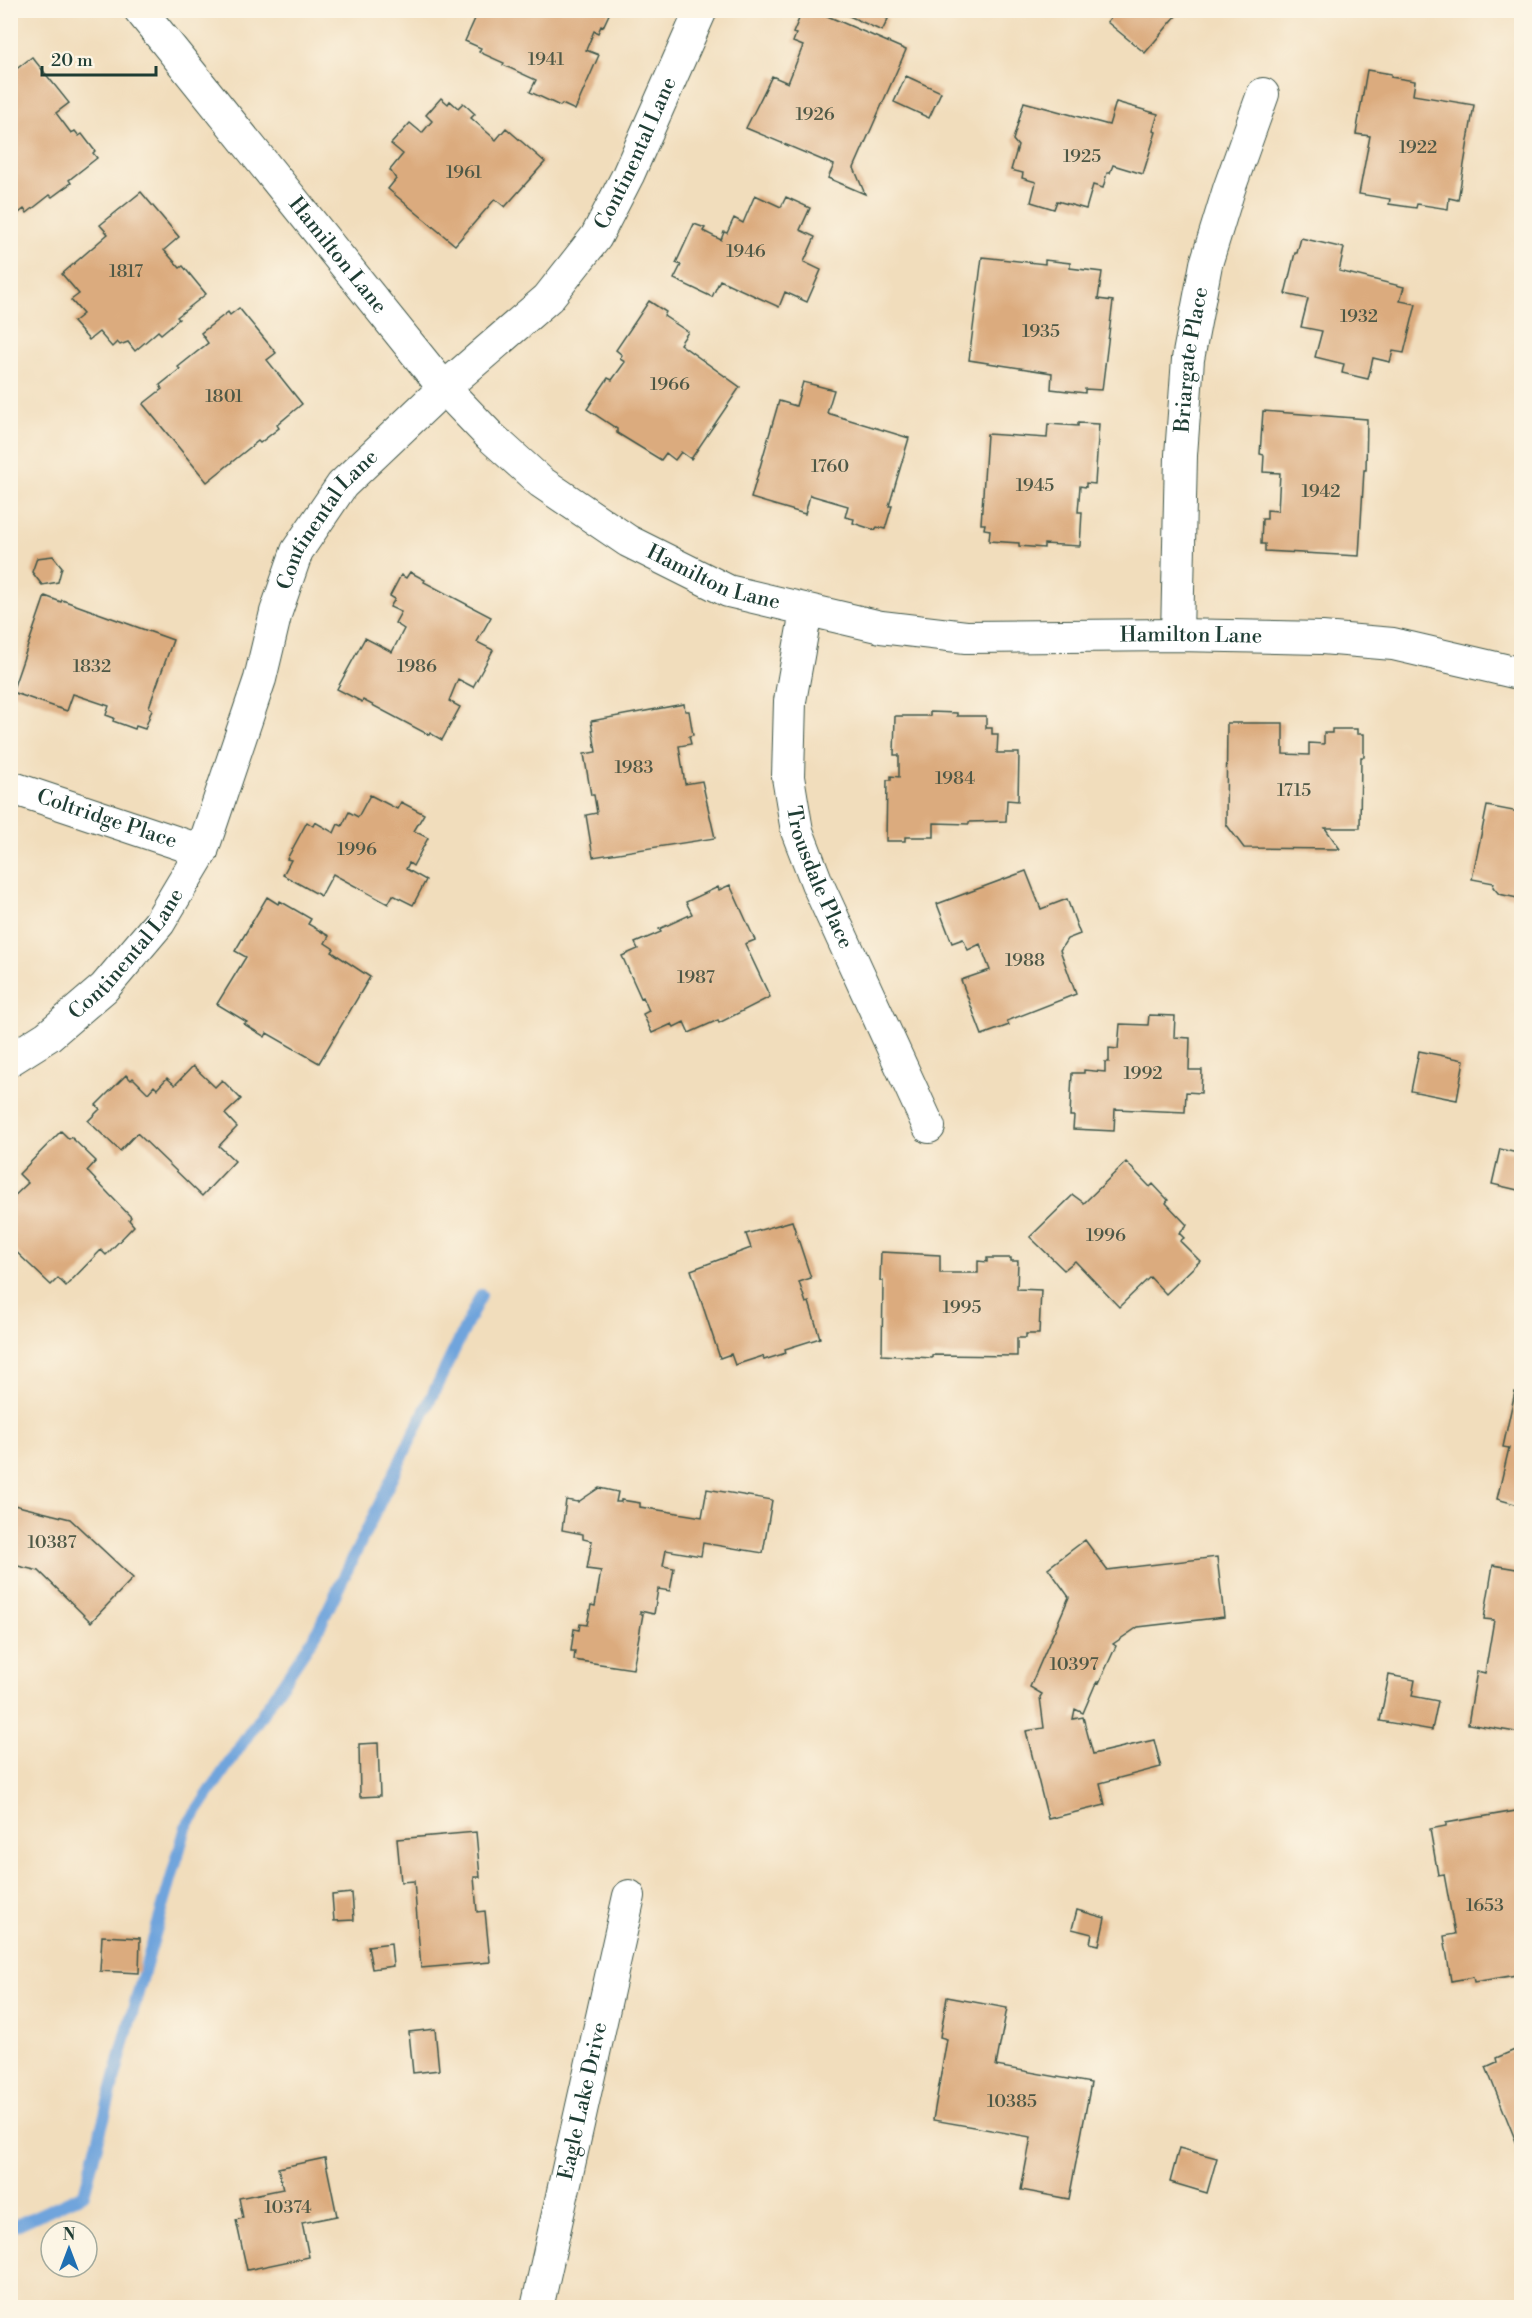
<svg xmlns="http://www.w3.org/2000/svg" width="1532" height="2318" font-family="'Libre Bodoni',serif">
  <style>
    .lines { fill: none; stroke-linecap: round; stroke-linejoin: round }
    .stream { stroke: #6fa4dc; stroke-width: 12 }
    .building { fill: #dbab7e }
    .street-casing { stroke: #3e5548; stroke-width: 34 }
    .street { stroke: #fff; stroke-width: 32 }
    .labels { text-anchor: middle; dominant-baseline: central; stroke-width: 4.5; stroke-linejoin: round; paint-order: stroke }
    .number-label { font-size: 18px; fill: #4e5846 }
    .street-label { font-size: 21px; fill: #1f3d34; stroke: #fcf5e5 }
  </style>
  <rect width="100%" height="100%" fill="#fcf5e5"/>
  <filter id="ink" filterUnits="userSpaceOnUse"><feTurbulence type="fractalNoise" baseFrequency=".0167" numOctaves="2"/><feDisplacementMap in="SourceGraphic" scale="12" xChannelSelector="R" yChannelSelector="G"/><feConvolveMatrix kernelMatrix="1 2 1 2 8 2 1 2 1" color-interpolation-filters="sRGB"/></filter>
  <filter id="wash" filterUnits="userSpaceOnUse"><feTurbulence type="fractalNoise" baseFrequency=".008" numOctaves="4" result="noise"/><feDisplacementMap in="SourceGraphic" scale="24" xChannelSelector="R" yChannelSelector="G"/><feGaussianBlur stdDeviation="1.35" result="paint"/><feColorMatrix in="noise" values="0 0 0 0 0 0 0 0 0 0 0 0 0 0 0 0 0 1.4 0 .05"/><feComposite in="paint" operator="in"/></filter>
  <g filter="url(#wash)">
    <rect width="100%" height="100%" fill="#f1ddbc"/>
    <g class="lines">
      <path class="stream" d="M10,2228l74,-34 45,-170 57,-197 130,-193 165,-339"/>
    </g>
    <g id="blocks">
      <path class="building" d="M479,10h132l-8,17 -2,-1 -3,7 -4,-2 -8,19 13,5 -24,55 -13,-6 -2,2 -30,-14 6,-12 -33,-15 1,-2 -25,-11 2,-4 -16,-7z
        M807,10h15l4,2 -1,3 81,35 -52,118 11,26 -37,-16 6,-13 -88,-37 26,-52 16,7 15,-37 -10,-4 3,-8 -3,-1 9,-21 4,1z
        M836,10h34l18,9 -6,12z
        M1117,10h64l-36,43 -38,-31z
        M32,57l37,46 -13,10 15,20 4,-2 4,5 3,-2 13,17 -2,2 4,5 -28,22 2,3 -19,14 -2,-2 -23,18 -3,-4 -14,11v-146z
        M1367,70l24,4v3l24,4 -2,14 61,10 -16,95 -9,-2 -1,11 -31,-5 -1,4 -27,-4 1,-5 -31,-5 11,-58 -14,-2z
        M906,76l35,16 -12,26 -35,-16z
        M441,98l7,6 2,-3 8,7 5,-5 12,11 -4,4 25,22 10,-12 39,34 -40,45 -10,-8 -40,46 -67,-56 8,-10 -6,-9 13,-16 -12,-10 19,-21 12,10 10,-12 -6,-6z
        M1024,102l85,23 7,-23 42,12 -5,17 3,1 -13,42 -30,-9 -3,8h-3l-4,15 -10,-3 -7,24 -29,-8 -3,8 -23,-7 5,-20 -14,-4 1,-5 -12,-3 7,-24 -5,-6z
        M141,192l38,45 -15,13 16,18 3,-2 23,28 -29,23 2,2 -18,15 -3,-3 -23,20 -7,-9 -8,3 -3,-3 -5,5 -13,-15 -10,8 -16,-18 10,-8 -12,-14 8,-6 -17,-20 46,-40 -8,-9z
        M755,195l26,12 5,-10 24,11 -10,22 15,7 -11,25 17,8 -14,32 -22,-10 -6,15 -59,-27 -8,17 -38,-18 7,-14 -5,-2 18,-39 11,4 -2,3 18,9 3,-8 3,1 7,-15 9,5z
        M1301,238l43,10 -5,23 65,16 -4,14 16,3 -12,49 -11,-2 -3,11 -17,-4 -5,21 -26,-6 2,-9 -29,-7 7,-26 -21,-4 7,-28 -23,-5 10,-41h2z
        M982,257l63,7v-4l25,3v5l32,4 -4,27 15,2 -11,89 -17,-1v4l-34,-4 1,-16 -83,-13z
        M649,301l17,11 -2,4 24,16 -8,12 60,43 -49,72 -10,-7 -6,8 -9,-7 -5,7 -44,-27v-4l-30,-20 21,-31 4,2 13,-18 -5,-3 2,-4 -6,-5z
        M239,308l37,45 -9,7 35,44 -25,21 2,3 -19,15 -2,-2 -51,41 -64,-78 19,-15 -2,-4 20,-16 -2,-2 30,-24 -7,-10 27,-21 2,3z
        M803,382l31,8 -7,23 82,25 -20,68h3l-7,23 -8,-2 -2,3 -22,-7 1,-4 -9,-2 3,-11 -38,-11 -5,19 -54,-16 28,-97 17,5z
        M1263,411l104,8 -1,51h-2l-5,86 -94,-5v-7h-4l1,-25h5v-9l11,1 2,-38 -17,-1 1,-17 -4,-1z
        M1078,423l21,1 -4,60 -9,-1v4l-6,-1 -2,26h4l-2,34 -36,-2v4l-25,-2v-3l-30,-2 1,-11 -6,-1 1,-5h-4l6,-90 60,4 1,-14 30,2z
        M53,556l9,11 -4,15 -16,3 -10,-13 5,-14z
        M410,572l15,8 -1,2 67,35 -14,25 16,8 -20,37 -15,-8 -9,22 11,6 -18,33 -12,-7 -1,2 -66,-35 -1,2 -25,-13 28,-51 27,14 12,-23 -9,-6 6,-11 -11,-5 5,-8 -5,-3 11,-21 5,3z
        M45,596l16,6 1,-2 111,40 -24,67 3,2 -7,20 -9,-3 -1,3 -22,-8 1,-3 -8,-3 3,-9 -36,-12 -6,17 -55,-19z
        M684,704l1,7h4l4,24 -4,1 2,8 -12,2 6,38 17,-3 13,57 -122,19 -7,-42 11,-2 -3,-18h-3l-7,-41 12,-2 -5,-31z
        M930,712l27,1v3h29v12h6v6h6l-1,19h22l-1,48 -11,-1 -1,21 -37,1v2l-35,-1v14h-29v4h-19l1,-61h4v-4l8,1v-22h-5l1,-39h35z
        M1227,723h56v31l26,1v-12l15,1v-11h8v-4h25v5h7v23h-3l-1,71h-35l15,21 -96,-1 -18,-24z
        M370,795l27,14 4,-7 23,12 -10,17 14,7 -15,28 -4,-3 -3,6 20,11 -13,25 -20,-10 -5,9 -55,-30 -12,22 -38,-21 8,-15 -4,-1 20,-37 6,4 2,-4 19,11 4,-9 4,2 7,-14 9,5z
        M1487,806l32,6v3l3,1v80l-5,2 -18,-4 -6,-7 1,-4 -22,-4z
        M1026,871l15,38 26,-10 13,35 -13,5 -7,11 16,44 -69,27 2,4 -27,10 -21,-55 29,-10 -10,-26 -12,6 -5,-11 -11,4 -15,-39z
        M730,885l25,55 -10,4 25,53 -51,26 -1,-3 -29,13 -5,-11 -10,5 -2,-3 -20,9 -9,-19 6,-3 -6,-14 -2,1 -19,-42 16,-7 -3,-6 26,-11 -2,-3 33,-15 -6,-12 32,-15 1,3z
        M267,897l11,7 2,-3 31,18 -3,5 21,12 -4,7 9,6 -2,3 38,25 -51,86 -52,-30 -2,4 -21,-13 3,-2 -30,-18 29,-47 -11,-6z
        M1149,1015l26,1 -1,21 16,1 -1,32h13l-1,23 -15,-1 -1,20 -70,-3 -1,22 -41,-2 1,-13h-4l2,-43h12v-3l21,2v-10h4v-14l9,1 2,-25 28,1z
        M1419,1051l45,9 -7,40 -46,-9z
        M193,1066l22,21 7,-7 19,19 -16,15 12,13 -18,19 16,15 -33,35 -65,-63 -17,18 -32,-30 12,-12 -4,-4 30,-30 5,5 2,-2 15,15 6,-7 3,3 10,-11 8,7z
        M61,1131l8,8 2,-2 25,24 -9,10 44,46 -2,3 5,6 -28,29 -5,-5 -35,36 -8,-8 -7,7 -41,-39v-46l18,-17 -9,-9z
        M1500,1149l22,5v37l-30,-7z
        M1126,1162l24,25 3,-3 15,16 -2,3 21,22 -8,8 5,5 -4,3 20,20 -34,33 -16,-17 -31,30 -44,-46 -11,9 -34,-33 43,-42 11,8z
        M792,1221l19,57 -12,4 7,21 3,-1 11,36 -35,11 1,4 -22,7 -1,-4 -28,9 -4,-11 -11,4 -29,-88 60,-22 -5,-14z
        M881,1252l59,3v18h38v-12l9,1v-4h24v3h7l-1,28 24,1 -2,44h-13v4h-9v18l-85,-1v3l-50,-3 1,-74h-3z
        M1515,1392l7,2v112l-25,-7 12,-51 -6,-1z
        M599,1488l19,4 -2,10h5v-2l19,3v4l62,10 5,-28 65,11 -9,53 -60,-10 -2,13 -35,-6 -3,16 11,2 -4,23 -12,-2 -4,25 -14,-3v3h3l-10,55 -59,-9 1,-9h-4l3,-22 5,1 1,-6 7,1 4,-20 4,1 6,-35 -14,-2 5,-28 -9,-2v-5l-21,-4 4,-30 12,2z
        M10,1504l60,15 63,59 -42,44 -52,-51 -25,-6 -4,9z
        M1085,1540l22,30 110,-13 7,60 -86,10 -25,17 3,2 -17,37 -2,-1 -2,3 -12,28 -8,-4 -2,10 10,-2 10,37 61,-14 7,27 -61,16 5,22 -57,14 -22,-88 18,-3 -4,-31 2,-3 -12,-7 39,-90 -21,-29z
        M1493,1565l29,5v163l-54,-9 9,-53 8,2 9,-53 -10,-1z
        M1389,1675l26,5 -3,16 26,5 -6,29 -52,-9z
        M378,1743l2,53 -20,1 -1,-53z
        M1522,1810v164l-48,8 -1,-5 -22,4 -7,-45 11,-2 -11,-60 -6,1 -8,-46 16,-3v-3z
        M476,1832l4,45h-6l3,35 8,-1 5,51 -69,6 -7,-87 -13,1 -4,-43z
        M352,1893l2,27 -20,1 -2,-26z
        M1077,1910l28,8 -6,27 -9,-2 2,-9 -20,-5z
        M102,1936l38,2 -1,35 -39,-2z
        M391,1943l2,23 -21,3 -4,-23z
        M947,1997l60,11 -11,58 95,17 -22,116 -48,-9 10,-53 -98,-17 14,-81 -7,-2z
        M435,2029l4,41 -26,3 -4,-41z
        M1522,2047v107h-1l-35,-87 11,-5 -1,-4z
        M1179,2148l38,10 -10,35 -37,-11z
        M325,2158l12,58 -35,7 7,34 -62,13 -11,-50 7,-2 -4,-20 44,-9 -5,-21z"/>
    </g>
  </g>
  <g filter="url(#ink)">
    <use href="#blocks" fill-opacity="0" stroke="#3e5548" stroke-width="1.5"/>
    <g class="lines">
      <defs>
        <g id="street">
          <path id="s1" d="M140,10l304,378 46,48 51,46 87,59 100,50 153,36 85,10 211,-2 145,3 71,6 129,30"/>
          <path id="s2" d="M806,611l-16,90 -2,76 9,54 20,52 112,244"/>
          <path id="s3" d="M1177,635l4,-180 7,-96 18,-95 23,-75 34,-95"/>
          <path id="s4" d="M10,787l192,64"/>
          <path id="s5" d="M10,1060l38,-24 56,-48 55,-65 43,-72 58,-172 16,-67 21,-61 45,-66 102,-97 104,-90 48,-61 32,-62 73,-165"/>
          <path id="s6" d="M537,2308l92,-412"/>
        </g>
      </defs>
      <use href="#street" class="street-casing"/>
      <use href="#street" class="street"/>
    </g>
  </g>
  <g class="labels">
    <g class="number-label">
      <text x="546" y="59">1941</text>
      <text x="815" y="114">1926</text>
      <text x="1418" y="147">1922</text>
      <text x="1082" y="156">1925</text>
      <text x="464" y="172">1961</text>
      <text x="746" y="251">1946</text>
      <text x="126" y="271">1817</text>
      <text x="1359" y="316">1932</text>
      <text x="1041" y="331">1935</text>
      <text x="670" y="384">1966</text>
      <text x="224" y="396">1801</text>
      <text x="830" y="466">1760</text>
      <text x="1035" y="485">1945</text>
      <text x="1321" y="491">1942</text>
      <text x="92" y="666">1832</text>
      <text x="417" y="666">1986</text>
      <text x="634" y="767">1983</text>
      <text x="955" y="778">1984</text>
      <text x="1294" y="790">1715</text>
      <text x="357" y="849">1996</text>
      <text x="1025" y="960">1988</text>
      <text x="696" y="977">1987</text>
      <text x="1143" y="1073">1992</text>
      <text x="1106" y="1235">1996</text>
      <text x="962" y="1307">1995</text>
      <text x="52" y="1542">10387</text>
      <text x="1074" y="1664">10397</text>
      <text x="1485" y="1905">1653</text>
      <text x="1012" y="2101">10385</text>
      <text x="288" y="2207">10374</text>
    </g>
    <g class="street-label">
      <text stroke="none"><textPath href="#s5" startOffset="1131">Continental Lane</textPath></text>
      <text stroke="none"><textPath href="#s1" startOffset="315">Hamilton Lane</textPath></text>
      <text stroke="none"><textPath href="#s3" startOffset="276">Briargate Place</textPath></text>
      <text stroke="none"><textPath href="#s5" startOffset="645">Continental Lane</textPath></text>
      <text stroke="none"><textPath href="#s1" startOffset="819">Hamilton Lane</textPath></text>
      <text stroke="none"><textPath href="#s1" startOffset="1305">Hamilton Lane</textPath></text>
      <text stroke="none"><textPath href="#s4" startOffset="102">Coltridge Place</textPath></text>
      <text stroke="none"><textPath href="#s2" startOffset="273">Trousdale Place</textPath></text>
      <text stroke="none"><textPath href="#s5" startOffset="159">Continental Lane</textPath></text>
      <text stroke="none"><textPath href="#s6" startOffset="212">Eagle Lake Drive</textPath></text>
    </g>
  </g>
  <rect width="1532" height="2318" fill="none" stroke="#fcf5e5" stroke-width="36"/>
  <g transform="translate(69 2249)"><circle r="28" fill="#fcf5e5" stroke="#a4ab9e" stroke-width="1.5"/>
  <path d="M0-4.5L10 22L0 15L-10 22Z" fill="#1f6fb2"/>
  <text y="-9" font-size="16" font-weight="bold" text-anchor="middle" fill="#1f3d34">N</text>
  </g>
  <path d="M42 66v9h114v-9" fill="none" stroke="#1f3d34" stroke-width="3"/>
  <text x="51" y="66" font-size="18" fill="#1f3d34" stroke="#fcf5e5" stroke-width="4.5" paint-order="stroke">20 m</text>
</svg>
